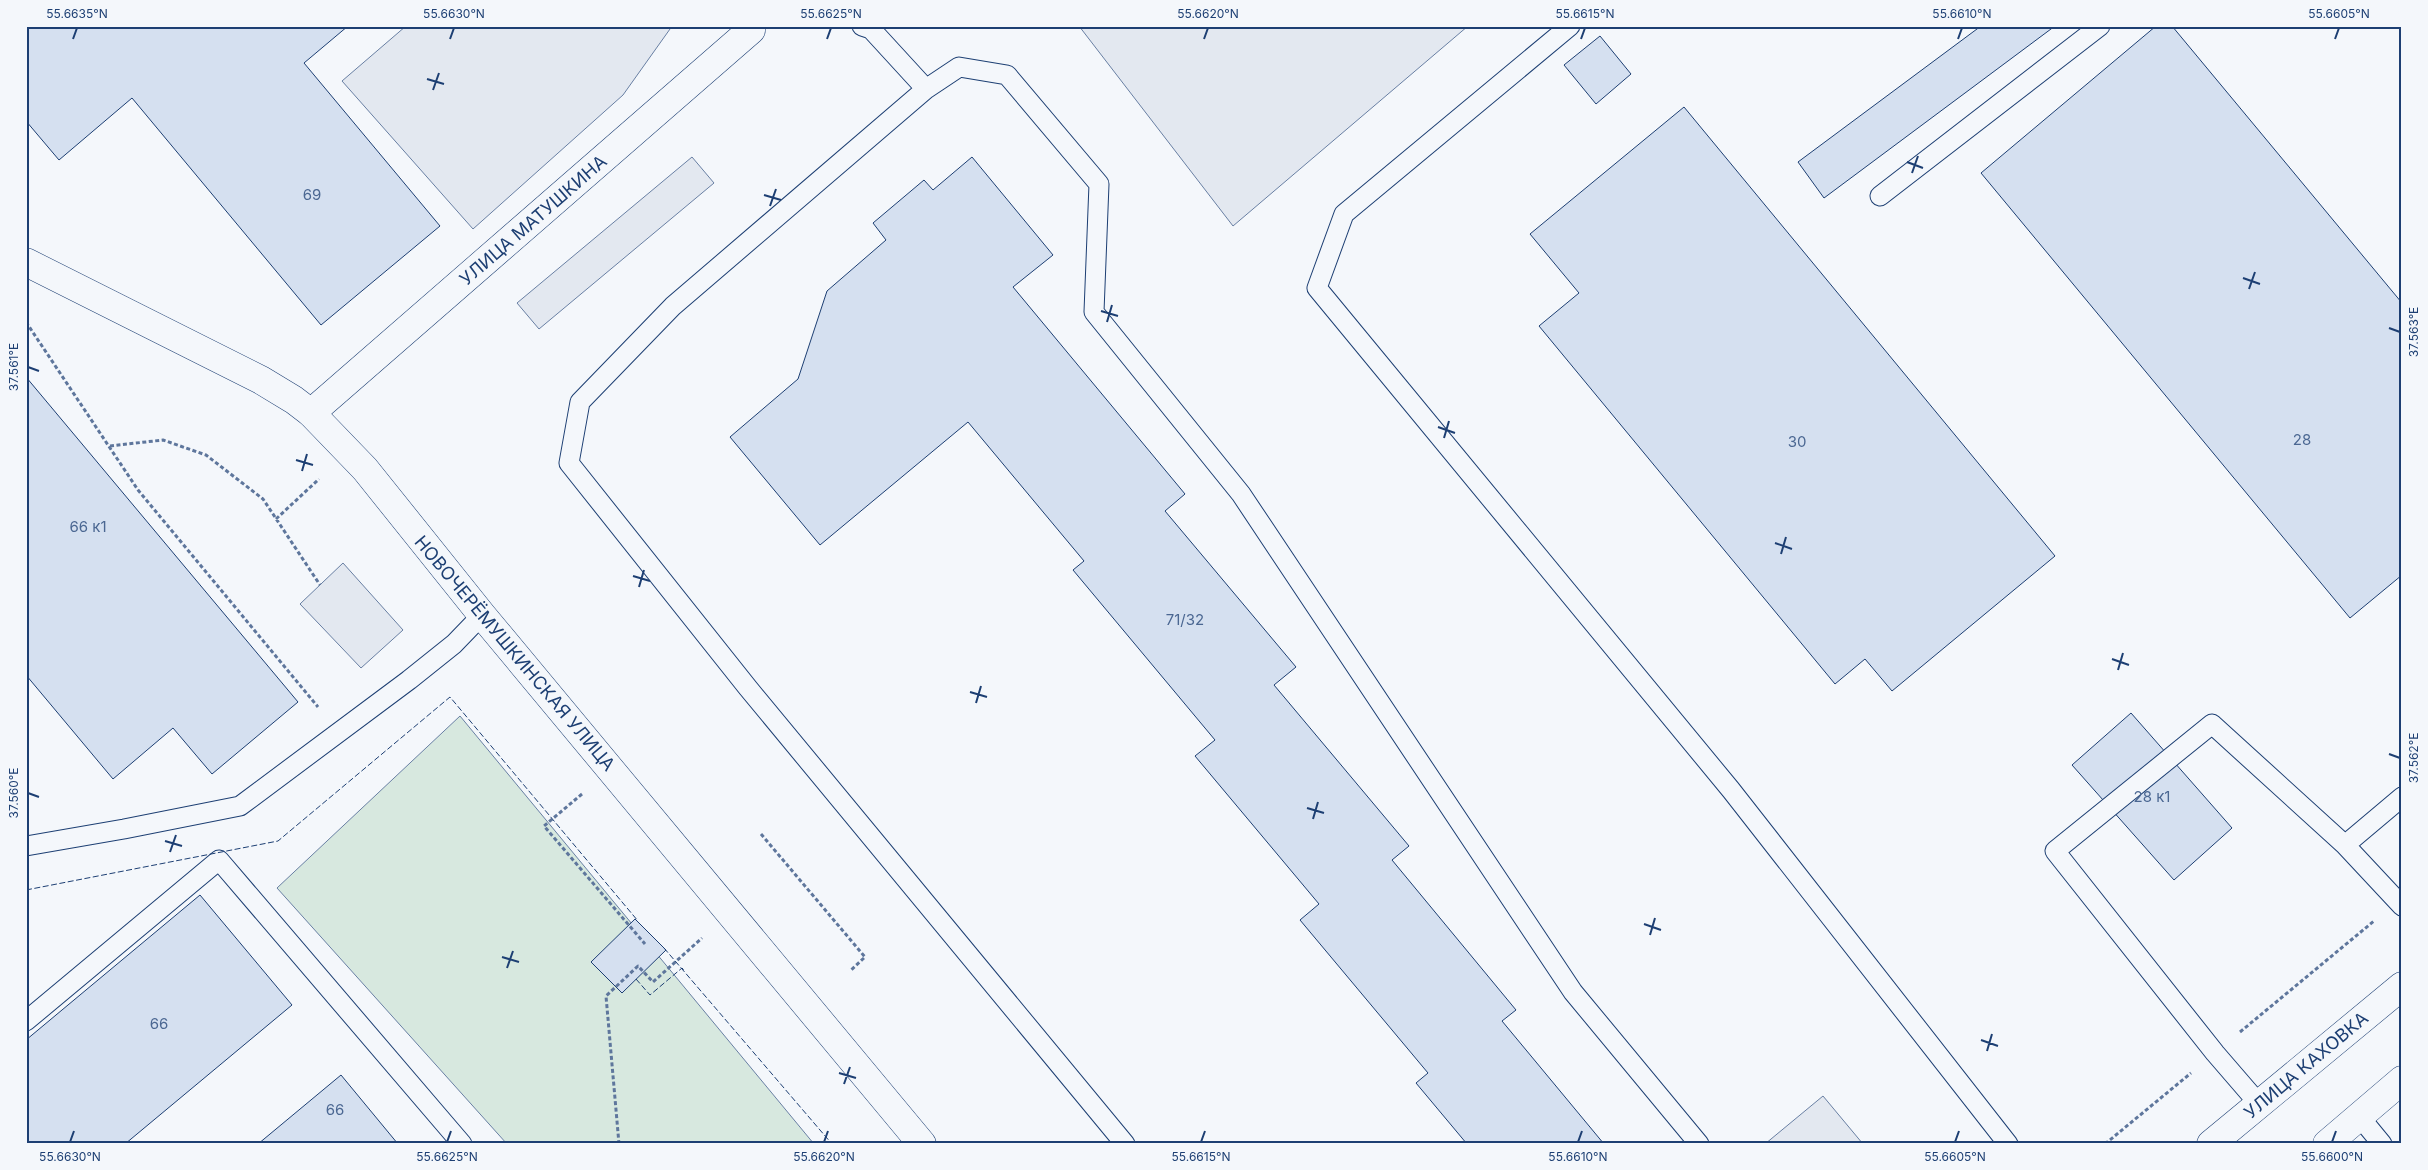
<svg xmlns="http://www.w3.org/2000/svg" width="2428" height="1170" font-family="Inter,sans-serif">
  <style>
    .green { fill: #d7e8df; stroke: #687fa3 }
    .parking { fill: #e3e8f0; stroke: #687fa3 }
    .building { fill: #d5e0f0; stroke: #1d3f73 }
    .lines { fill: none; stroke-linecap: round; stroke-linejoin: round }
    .lane-casing { stroke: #1d3f73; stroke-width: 21 }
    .street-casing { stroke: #1d3f73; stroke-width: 29 }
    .secondary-casing { stroke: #1d3f73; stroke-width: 29 }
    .path { stroke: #5e769c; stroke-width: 3; stroke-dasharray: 4 2.5; stroke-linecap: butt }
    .lane { stroke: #f4f7fb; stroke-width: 19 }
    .street { stroke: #f4f7fb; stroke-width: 28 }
    .secondary { stroke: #f4f7fb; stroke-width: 28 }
    .fence { stroke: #1d3f73; stroke-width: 1; stroke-dasharray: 6 2.5; stroke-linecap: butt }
    .ticks { fill: none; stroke: #1d3f73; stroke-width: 2 }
    .labels { text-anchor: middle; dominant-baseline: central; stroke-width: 4; stroke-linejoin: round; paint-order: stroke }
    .number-label { font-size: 15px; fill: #4b6792 }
    .street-label { font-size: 18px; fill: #1d3f73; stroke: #f4f7fb }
    .neatline { fill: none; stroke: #1d3f73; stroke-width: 2 }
    .ticks-label { font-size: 12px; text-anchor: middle; fill: #1d3f73 }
  </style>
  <rect width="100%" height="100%" fill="#f4f7fb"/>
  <path class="green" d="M460,716l354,428h-307l-230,-256z"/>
  <path class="parking" d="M406,26h264v3l-47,66 -150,134 -131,-148z
    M1079,26h389l-235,200z
    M692,157l22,26 -175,146 -22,-26z
    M343,563l60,67 -42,38 -61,-64z
    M1823,1096l40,48h-98z"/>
  <path class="building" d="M26,26h322l-44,37 136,163 -119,99 -189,-227 -73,62 -33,-39z
    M1981,26h74l-231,172 -26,-36z
    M2156,26h16l230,277v272l-52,43 -369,-445z
    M1600,36l31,38 -35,30 -32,-39z
    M1684,107l371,449 -163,135 -27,-32 -30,25 -296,-358 40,-33 -49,-59z
    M972,157l81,98 -40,32 172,207 -20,17 131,156 -22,18 135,161 -17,14 124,150 -14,11 102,123h-137l-51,-61 12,-10 -128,-153 19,-16 -124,-148 20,-16 -142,-170 11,-9 -116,-139 -148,123 -90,-108 68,-58 29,-88 59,-51 -13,-17 51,-43 9,10z
    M26,377l272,325 -86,72 -39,-46 -60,51 -87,-104z
    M2131,713l101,115 -58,52 -102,-115z
    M200,895l92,110 -167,139h-99v-104z
    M635,919l31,31 -44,43 -31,-31z
    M341,1075l57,69h-140z"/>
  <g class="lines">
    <defs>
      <path id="lane" d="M862,26l9,3 55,60 -253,217 -93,96 -11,61 179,225 377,456
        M1570,26l-226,188 -27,74 414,502 277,354
        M926,89l33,-22 48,8 92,109 -5,128 147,182 332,498 126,152
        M1880,196l220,-170
        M2345,845l57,-48
        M26,846l98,-17 116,-23 169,-126 45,-36 28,-29
        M26,1021l193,-161 243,284
        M2259,1104l-44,-51 -160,-202 157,-127 133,121 57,61
        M2359,1116l23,28"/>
      <path id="street" d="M311,413l440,-383 -1,-4"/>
      <path id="secondary" d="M26,262l235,118 33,20 17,13 54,56 117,146 440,529
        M2211,1144l191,-158
        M2327,1144l75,-64"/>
    </defs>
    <use href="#lane" class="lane-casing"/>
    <use href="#street" class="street-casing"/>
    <use href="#secondary" class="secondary-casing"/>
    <path class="path" d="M26,322l112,168 180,217
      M110,446l53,-6 43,15 57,44 57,86
      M276,519l43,-40
      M582,794l-38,32 101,118
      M761,834l104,123 -15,14
      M2240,1032l134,-111
      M619,1144l-13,-148 32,-30 15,16 49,-44
      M2105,1144l86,-71"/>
    <use href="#lane" class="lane"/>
    <use href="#street" class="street"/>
    <use href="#secondary" class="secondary"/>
    <path class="fence" d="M26,890l252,-49 172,-144 188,224
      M664,948l168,196
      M636,979l14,16 32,-27 2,2"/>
  </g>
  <path class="ticks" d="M73,39l4,-11M450,39l4,-11M827,39l4,-11M1204,39l4,-11M1581,39l4,-11M1958,39l4,-11M2335,39l4,-11M427,79l17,5M433,90l6,-17M1907,162l16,6M1912,173l6,-17M764,195l17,5M770,206l6,-17M2243,278l17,6M2249,289l6,-17M1101,311l17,5M1107,322l5,-17M2389,328l11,4M28,367l11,4M1438,427l17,6M1444,438l5,-17M296,460l17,5M302,471l5,-17M1775,543l17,6M1781,554l5,-17M633,576l17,5M639,587l5,-17M2112,659l17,6M2118,670l5,-17M970,692l17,5M976,703l5,-17M2389,754l11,4M28,793l11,4M1307,808l17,5M1313,819l5,-17M165,841l17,5M170,852l6,-17M1644,924l17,6M1650,935l5,-17M502,957l17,5M507,968l6,-17M1981,1040l17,6M1987,1051l5,-17M839,1073l17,5M844,1084l6,-17M70,1142l4,-11M447,1142l4,-11M824,1142l4,-11M1201,1142l4,-11M1578,1142l4,-11M1955,1142l4,-11M2332,1142l4,-11"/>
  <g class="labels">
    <g class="number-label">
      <text x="312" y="194">69</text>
      <text x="2302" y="439">28</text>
      <text x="1797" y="441">30</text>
      <text x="88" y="526">66 к1</text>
      <text x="1185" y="619">71/32</text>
      <text x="2152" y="796">28 к1</text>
      <text x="159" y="1023">66</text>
      <text x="335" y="1109">66</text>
    </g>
    <g class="street-label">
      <text transform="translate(533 220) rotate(-41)">УЛИЦА МАТУШКИНА</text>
      <text transform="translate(515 653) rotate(50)">НОВОЧЕРЁМУШКИНСКАЯ УЛИЦА</text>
      <text transform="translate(2306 1065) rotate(-40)">УЛИЦА КАХОВКА</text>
    </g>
  </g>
  <rect width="2428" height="1170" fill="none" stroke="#f4f7fb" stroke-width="55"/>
  <rect x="28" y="28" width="2372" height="1114" class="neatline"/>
  <g class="ticks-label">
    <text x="77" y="18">55.6635°N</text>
    <text x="454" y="18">55.6630°N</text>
    <text x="831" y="18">55.6625°N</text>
    <text x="1208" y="18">55.6620°N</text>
    <text x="1585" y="18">55.6615°N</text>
    <text x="1962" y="18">55.6610°N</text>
    <text x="2339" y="18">55.6605°N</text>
    <text transform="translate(2414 332) rotate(-90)" y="4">37.563°E</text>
    <text transform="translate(14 367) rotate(-90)" y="4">37.561°E</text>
    <text transform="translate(2414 758) rotate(-90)" y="4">37.562°E</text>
    <text transform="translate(14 793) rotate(-90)" y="4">37.560°E</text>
    <text x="70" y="1161">55.6630°N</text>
    <text x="447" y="1161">55.6625°N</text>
    <text x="824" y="1161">55.6620°N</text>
    <text x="1201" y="1161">55.6615°N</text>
    <text x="1578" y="1161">55.6610°N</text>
    <text x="1955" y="1161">55.6605°N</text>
    <text x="2332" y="1161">55.6600°N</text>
  </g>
</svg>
